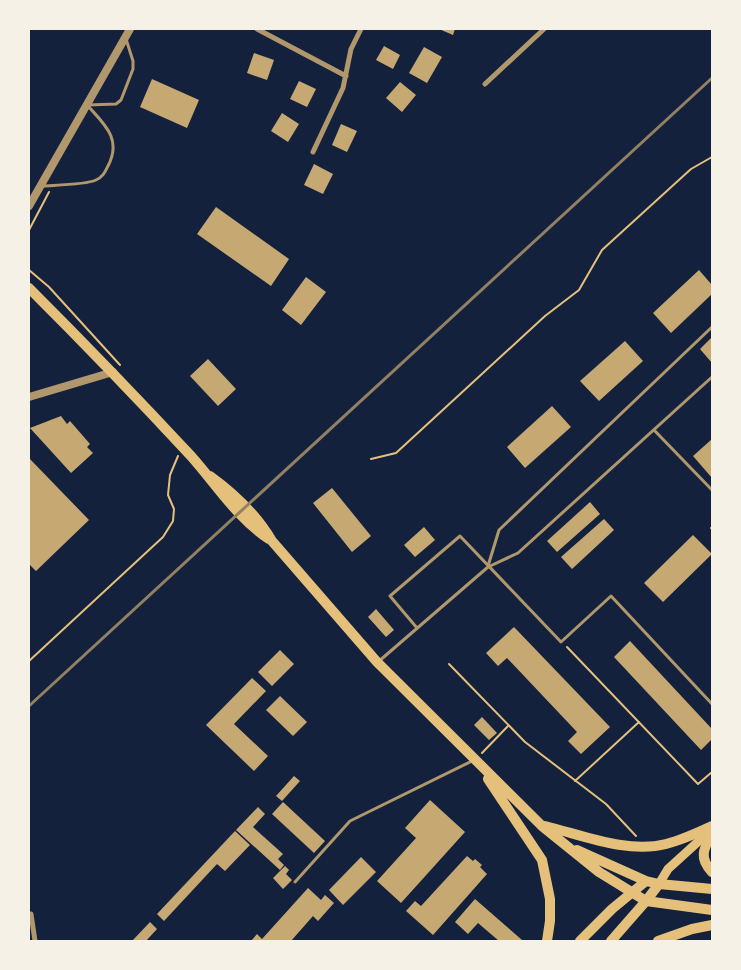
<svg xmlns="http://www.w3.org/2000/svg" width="741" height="970" font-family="'DejaVu Sans',sans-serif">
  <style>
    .building { fill: #c6a872 }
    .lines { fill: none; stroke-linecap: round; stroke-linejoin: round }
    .path { stroke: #e5c07b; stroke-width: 2 }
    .service { stroke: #b1986c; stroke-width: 3 }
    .minor { stroke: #b1986c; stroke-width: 5 }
    .tertiary { stroke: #b1986c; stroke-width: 8 }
    .secondary { stroke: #e5c07b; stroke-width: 9 }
    .primary { stroke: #e5c07b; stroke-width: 10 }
    .trunk { stroke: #e5c07b; stroke-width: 10 }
    .rail { stroke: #918062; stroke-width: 3 }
  </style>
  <rect width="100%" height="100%" fill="#14213d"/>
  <path class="building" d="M439,29h16l-2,6z
    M384,46l16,9 -7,14 -17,-9z
    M424,47l18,10 -15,26 -18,-10z
    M254,53l20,7 -7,20 -20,-7z
    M152,79l47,21 -12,28 -47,-21z
    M299,81l17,8 -9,18 -17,-8z
    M400,82l16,13 -14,17 -16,-14z
    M282,113l17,11 -11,18 -17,-11z
    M341,124l16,7 -10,21 -15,-7z
    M314,164l19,10 -10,20 -19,-9z
    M216,207l73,52 -18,27 -74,-52z
    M699,270l13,15v9l-41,39 -18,-20z
    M306,277l20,15 -25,33 -19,-15z
    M712,337v26l-12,-14z
    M625,341l18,20 -44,40 -19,-20z
    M208,359l28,30 -18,17 -28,-30z
    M552,406l19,21 -46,41 -18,-21z
    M61,416l6,8 3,-3 20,23 -3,3 6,6 -22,20 -41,-45z
    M712,439v39l-19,-22z
    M29,458l60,62 -53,51 -7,-7z
    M332,488l39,48 -19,16 -39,-49z
    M590,502l10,12 -43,38 -10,-11z
    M604,519l10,11 -42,39 -11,-12z
    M424,527l11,13 -20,17 -11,-12z
    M693,535l19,19 -49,48 -19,-19z
    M376,609l18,21 -8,7 -18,-20z
    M514,627l96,100 -29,27 -13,-13 9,-9 -70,-74 -9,8 -12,-13z
    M630,641l82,88v10l-11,11 -87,-93z
    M280,650l14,14 -22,22 -14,-14z
    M252,678l14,13 -32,33 34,32 -14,15 -48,-46z
    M280,696l27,26 -14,14 -27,-26z
    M482,717l15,16 -8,7 -15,-15z
    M294,776l6,5 -18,20 -6,-5z
    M430,800l35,32 -64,71 -24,-22 39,-43 -11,-10z
    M283,802l42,39 -11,12 -42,-39z
    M258,807l7,7 -12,13 30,27 -5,5 6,6 -4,5 -44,-40z
    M235,831l15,14 -25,26 -8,-7 -53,57 -7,-7z
    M467,856l6,5 2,-2 7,6 -2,2 7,7 -54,61 -27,-24 9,-10 6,5z
    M361,857l15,15 -33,33 -14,-15z
    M285,866l4,4 -3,4 6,6 -9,9 -10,-11z
    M308,888l13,12 4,-5 9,8 -16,18 -5,-5 -22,25h-40l6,-7 5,5z
    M475,899l47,41 -1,1h-22l-21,-18 -10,11 -13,-12z
    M150,922l7,7 -11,12h-14z"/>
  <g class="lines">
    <path class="path" d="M29,230l20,-38
      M29,270l20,17 71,78
      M371,459l25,-6 149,-137 34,-26 23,-40 89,-81 21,-12
      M711,528l1,1
      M567,647l131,137 14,-12
      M29,661l134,-124 10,-16 1,-12 -6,-14 2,-20 8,-19
      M449,664l76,78 81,62 30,32
      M482,753l26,-27
      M575,781l64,-59"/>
    <path class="service" d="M88,105l28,-1 5,-4 12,-31v-8l-7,-22
      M42,186c13,-1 43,-1 54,-6 7,-3 9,-8 12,-14 14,-27 -3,-41 -20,-60
      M654,430l58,60
      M488,566l11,-36 213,-203
      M417,628l-27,-32 70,-60 101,106 50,-46 101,108
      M378,662l110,-95 30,-14 194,-176
      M295,882l55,-61 124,-61"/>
    <path class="minor" d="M257,29l89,47
      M485,84l59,-55
      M313,152l30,-64 8,-39 10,-20
      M29,914h2l4,27"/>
    <path class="tertiary" d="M29,206l101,-177
      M29,397l84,-25"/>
    <path class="secondary" d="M659,884l9,-15 44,-40"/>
    <path class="primary" d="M712,834c-9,15 -13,24 0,38
      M659,884l53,5
      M646,901l66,9"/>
    <path class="trunk" d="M29,288c55,55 109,111 162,168 25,28 46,62 78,83
      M210,476c25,18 46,38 62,65l105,121 165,164 57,46 47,29
      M488,779l54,81 8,39v22l-3,20
      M545,826c37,9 83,28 121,18 16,-4 31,-11 46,-18
      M577,850l69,31 13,3 -13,17 -35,40
      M580,941l32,-32 34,-28
      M658,941l34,-12 20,-4"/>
    <path class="rail" d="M29,706l683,-628"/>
  </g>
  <rect width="741" height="970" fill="none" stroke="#f6f1e7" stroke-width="60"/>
</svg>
